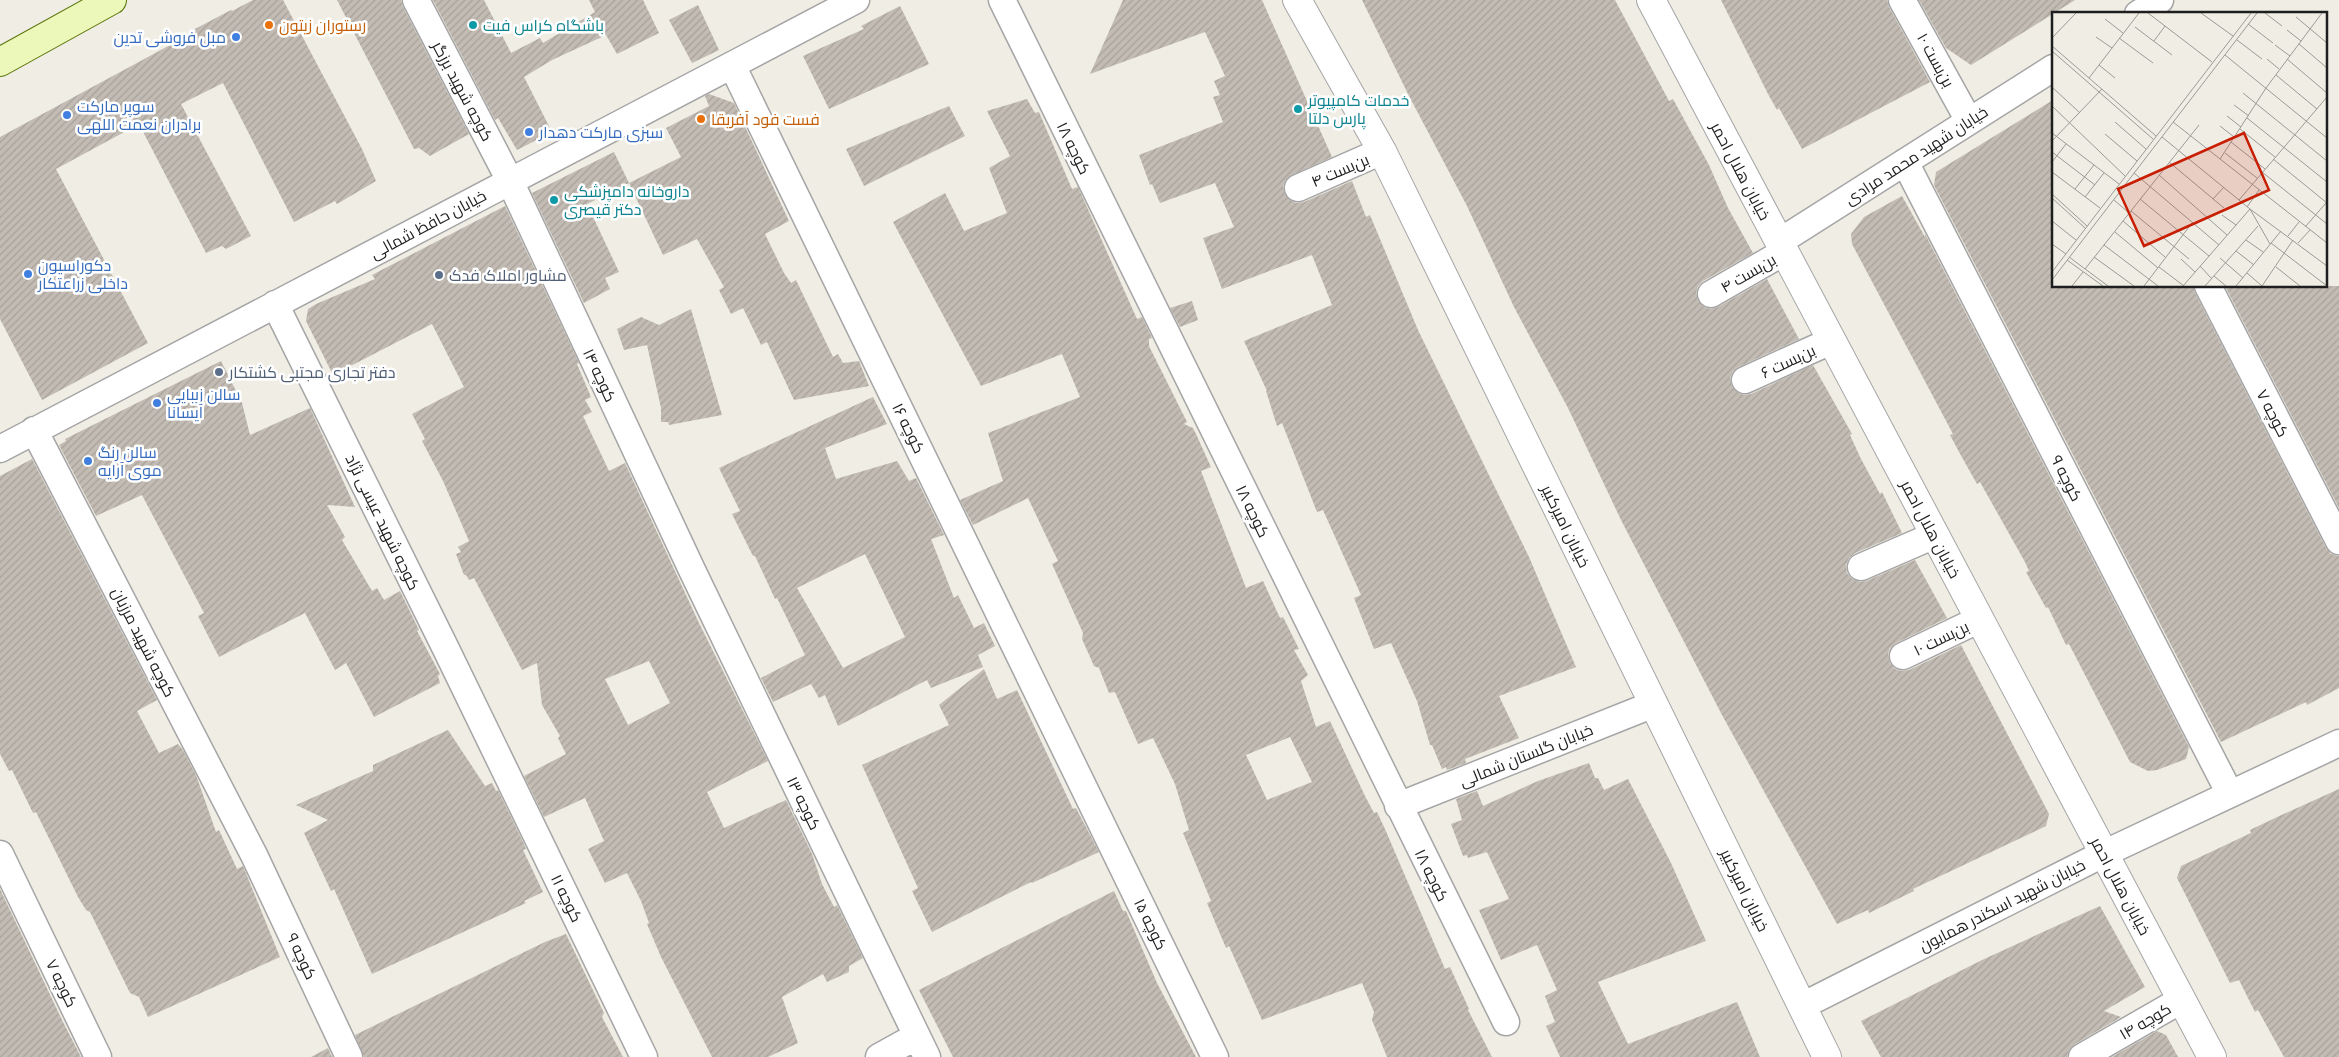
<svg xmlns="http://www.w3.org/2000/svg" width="2339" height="1057" font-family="Ubuntu,Cairo,sans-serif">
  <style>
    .building { fill: url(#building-hatch); fill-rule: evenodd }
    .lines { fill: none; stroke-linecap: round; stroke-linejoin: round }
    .minor-casing { stroke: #a5a5a5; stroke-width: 29 }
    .tertiary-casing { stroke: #a5a5a5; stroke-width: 30 }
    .secondary-casing { stroke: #587307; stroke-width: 30 }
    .minor { stroke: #fff; stroke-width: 26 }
    .tertiary { stroke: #fff; stroke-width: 28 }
    .secondary { stroke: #ecf8b9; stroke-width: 28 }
    .food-dot { fill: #e8710a; stroke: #fff; stroke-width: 2 }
    .culture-dot { fill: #0f9aa8; stroke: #fff; stroke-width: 2 }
    .shop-dot { fill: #3f7fe0; stroke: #fff; stroke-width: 2 }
    .service-dot { fill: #5c6f8a; stroke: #fff; stroke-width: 2 }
    .labels { text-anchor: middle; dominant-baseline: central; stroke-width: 5; stroke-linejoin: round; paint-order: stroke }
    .food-label { font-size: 16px; fill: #c56008; stroke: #fff; text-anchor: start }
    .culture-label { font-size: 16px; fill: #0d838f; stroke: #fff; text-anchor: start }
    .shop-label { font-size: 16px; fill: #366cbe; stroke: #fff; text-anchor: start }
    .street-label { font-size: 16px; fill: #1e1e1e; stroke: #fff }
    .service-label { font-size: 16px; fill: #4e5e75; stroke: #fff; text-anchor: start }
    .inset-road { fill: none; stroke: #9b9a95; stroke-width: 1 }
    .view { fill: #c81f04; fill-opacity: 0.15; stroke: #c81f04; stroke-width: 2.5 }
    .inset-edge { fill: none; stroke: #1e1e1e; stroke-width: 2.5 }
  </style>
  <defs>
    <pattern id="building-hatch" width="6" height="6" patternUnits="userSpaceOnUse" patternTransform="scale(1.25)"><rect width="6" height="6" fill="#c3bcb4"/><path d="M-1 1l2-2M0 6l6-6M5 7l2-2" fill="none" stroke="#a7a19a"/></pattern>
  </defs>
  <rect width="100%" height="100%" fill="#efede4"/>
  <path class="building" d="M253,0h30l79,149 14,32 -39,23 -2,-3 -41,21 -71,-139 -42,21 70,132 -25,13 -4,-3 -16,7 -67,-129 -83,45 92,174 -106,57 -42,-81v-182l196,-106 -1,-2 36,-19 1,1z
    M337,0h64l2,7 66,127 -39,22 -11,-8 -5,1z
    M433,0h51l27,53 29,-15 3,5 52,-31 -6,-12h54l16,33 -42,21 -11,-19 -54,25 -28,17 28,55 -35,18 -19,-32 -3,2z
    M1123,0h139l70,157 -40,18 -6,5 -3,6 2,8 5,6 6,3 8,-1 48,-21 14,36 4,-2 48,115 111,227 47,110 -77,29 20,42 -54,21 1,4 -19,7 -1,-3 -4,2 -10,-24h-2l-13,-44 -26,-58 -17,6 -20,-51 7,-3 -38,-85 -6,2 -35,-89 -5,3 -11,-35h1l-23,-50 88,-36 -20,-50 -90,34 -19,-51 31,-11 -19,-44 -55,20 -8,-19 -2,1 -11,-30 84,-33 -10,-25 7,-2 -6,-14 11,-5 -20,-44 -115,42z
    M1362,0h253l54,101 4,-2 36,66 19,43 25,45 -50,28 -5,5 -2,7 2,8 6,6 6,2 8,-2 49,-28 32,60 -61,28 -5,4 -3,7 2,9 5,5 7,3 7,-1 62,-29 39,69 -2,1 11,24 19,35 2,-2 20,41 -47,20 -6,5 -3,7 1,8 5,6 8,3 6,-1 49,-21 32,58 -51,25 -6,5 -2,6 2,9 5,6 6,2 8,-1 52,-25 88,169 -3,12 -133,63 1,2 -45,22 -1,-3 -31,14 -115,-209 -101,-195 -53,-112 -54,-101 -47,-101 -59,-112z
    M1721,0h166l2,7 41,75 -128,67 -23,-41 -2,2 -9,-16z
    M1919,0h156l-104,65 -25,-17z
    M698,5l21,45 -27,13 -23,-43z
    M900,6l29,58 -100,45 -26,-53 61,-27 -3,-3z
    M709,94l25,9 55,118 -24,13 19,39 7,10 5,-3 37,77 5,-3 5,9 16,-2 10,25 -75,14 -27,-58 -6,3 -18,-37 -12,6 -12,-24 5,-3 -27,-48 -34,16 -34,-72 52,-26 -15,-29 43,-22 -4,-10z
    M1027,99l8,14 4,-1 33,77 6,-2 59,132 5,-2 10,21 -3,1v7l38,76 -3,2 9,4 3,6 15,33 -10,4 45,117 17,-7 17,37 3,-1 16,32 -5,1 14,25 -7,6 15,46 14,-6 35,75 9,17 3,-1 8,17 60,140 5,-2 19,42 -1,1 24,47h-105l-15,-37 2,-8 -12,-29 -100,37 -33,-74 -3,2 -19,-45 4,-2 -28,-68 6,-3 -14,-46 -22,-46 -15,6 -23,-52 -6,1 -10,-25 -5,-2 -12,-27 1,-6 -31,-69 6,-3 -30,-63 -55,27 -13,-25 43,-19 -15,-48 92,-36 -18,-43 -81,32 -88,-164 52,-29 19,38 43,-18 -18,-45 21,-12 -23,-45zM1290,737l22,45 -45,18 -21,-45z
    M2053,100v186h140l2,7 131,255 5,6 8,2v132l-32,17 -1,-3 -85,40 -287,-557 2,-13z
    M949,106l16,30 -101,50 -18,-37z
    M614,152l15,31 -42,21 32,68 -14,6 5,11 -26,14 -52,-110z
    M1902,196l23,41v-3l264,513 -3,12 -29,11 -9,1 -18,-9 -61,-118 -3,1 -18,-38 -2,1 -20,-36 3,-1 -4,-9 -45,-80 -3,2 -18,-32 -9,-17 3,-1 -101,-190 -1,-10 13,-17z
    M505,206l74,157 -2,1 14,33 -6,3 7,12 -9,4 26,55 16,-8 74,160 69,138 -61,31 17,36 62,-28 26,54 10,30 12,23 3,-2 26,53 -14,8v6l-22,10 -4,-8 -41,23 16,46 -30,14h-56l-51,-100 -14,-33 2,-1 -8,-22 -14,-28 -22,10 -17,-34 16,-8 -19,-43 -41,19 -20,-41 42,-22 -8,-16 2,-2 -18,-31 -5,-42 -15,7 -48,-92 -5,2 -3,-5h-2l-8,-21 5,-2 -3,-5 11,-6 -26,-60 -21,-40 3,-2 -13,-25 52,-27 -32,-63 -99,51 -27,-54 2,-12 8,-5 59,-25 -3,-4zM649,661l21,42 -42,22 -23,-46z
    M2225,286h114v222z
    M1192,301l6,19 -18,7 -10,-19z
    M691,309l31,106 -53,10 -1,-3h-7v-14l-14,-63 -23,5 -7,-21 24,-12 18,8z
    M221,361l21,42 8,32 60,-27 45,99 -28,-2 18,32 -3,3 30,51 5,-3 7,12 16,-9 19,39 -2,1 23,43 -2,2 2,7 -66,34 -28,-54 -11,7 -30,-57 -86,44 -21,-41 6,-3 -62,-118 -46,21 -37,-71 7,-4 -1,-2z
    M873,397l14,27 -62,24 11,31 61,-18 12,20 7,-3 28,57 -13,4 23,59 4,-3 16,33 10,-5 11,23 -17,9 5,12 -52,21 -4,-8 -89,46 -13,-31 -6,3 -8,-14 -38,18 -12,-24 44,-23 -28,-57 -2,1 -20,-43h-2l-21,-42 8,-3 -21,-43zM865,554l40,83 -62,31 -46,-80z
    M32,459l125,241 -20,11 22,42 19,-9 5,6 13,25 20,57 3,-2 18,39 6,-3 37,91 -132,60 -9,-20 -9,-4 -40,-81 -4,-2 -8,-13 -42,-85 -3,1 -21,-43 -3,1 -9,-17v-278z
    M984,669l13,30 20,-9 56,119 3,-1 23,44 -67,31 -1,-1 -99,50 -20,-41 6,-3 -56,-123 87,-40 -10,-20z
    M448,730l37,56 7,-3 4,8 2,-1 26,54 2,5 -3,1 20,42 -19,9 2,2 -154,71 -38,-85 -3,2 -27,-58 24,-13 -32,-15 77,-34v-6z
    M1589,763l6,15h3l6,12 24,-11 43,84 35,78 -108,41 30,62 109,-42 23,55h-200l-14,-31 9,-4 -10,-26 12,-6 -20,-45 -36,15 -22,-50 30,-11 -22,-47 -19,6 -1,-3 -4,1 -12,-32 11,-4 -6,-21 21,-8 6,15 55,-25z
    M2339,789v268h-55l-26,-47 -3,2 -16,-32 -9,3 -53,-105 4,-12 70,-33 -1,-3 25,-12z
    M0,889l63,133 18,35h-81z
    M1114,891l9,20h3l31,72 39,74h-243l-34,-67z
    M2100,906l45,81 -41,24 17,6 -46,27 -6,6 -2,7h-186l-20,-36 121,-61z
    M566,934l38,79 -2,4 21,40h-259l-9,-22 190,-93z
    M2157,1031l9,4 12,22h-66z
    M328,1048l4,9h-21z"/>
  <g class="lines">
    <defs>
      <path id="minor" d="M416,0l94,181 181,387 236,489
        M1002,0l504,1022
        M1902,0l67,121
        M2138,14l22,-14
        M732,65l483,992
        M1905,162l325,632
        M1298,188l84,-37
        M1779,242l274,-174
        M2208,286l131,255
        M1711,294l73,-42
        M275,304l171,345 198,408
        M1745,380l86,-39
        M34,430l220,425 95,202
        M0,449l856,-449
        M1861,567l74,-32
        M1903,656l75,-36
        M1398,806l256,-102
        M0,854l98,203
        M1802,1006l301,-152 236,-111
        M879,1057l38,-21
        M2082,1057l99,-57"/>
      <path id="tertiary" d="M1297,0l85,151 445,906
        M1651,0l561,1057"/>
      <path id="secondary" d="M0,62l112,-62"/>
    </defs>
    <use href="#minor" class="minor-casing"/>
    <use href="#tertiary" class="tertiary-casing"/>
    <use href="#secondary" class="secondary-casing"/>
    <use href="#minor" class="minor"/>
    <use href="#tertiary" class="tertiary"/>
    <use href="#secondary" class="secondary"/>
  </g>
  <g class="food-dot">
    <circle cx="269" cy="25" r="5"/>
    <circle cx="701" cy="119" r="5"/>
  </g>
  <g class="culture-dot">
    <circle cx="473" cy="25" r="5"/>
    <circle cx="1298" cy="109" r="5"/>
    <circle cx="554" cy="200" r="5"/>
  </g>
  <g class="shop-dot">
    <circle cx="236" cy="37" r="5"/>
    <circle cx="67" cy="115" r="5"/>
    <circle cx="529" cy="132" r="5"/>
    <circle cx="28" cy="274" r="5"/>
    <circle cx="157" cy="403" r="5"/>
    <circle cx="88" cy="461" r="5"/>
  </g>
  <g class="service-dot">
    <circle cx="439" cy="275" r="5"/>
    <circle cx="219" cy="372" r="5"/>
  </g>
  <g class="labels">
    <g class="food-label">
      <text x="279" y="25">رستوران زیتون</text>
      <text x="711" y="119">فست فود آفریقا</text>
    </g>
    <g class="culture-label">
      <text x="483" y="25">باشگاه کراس فیت</text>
      <text x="1308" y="100">خدمات کامپیوتر<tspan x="1308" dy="18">پارس دلتا</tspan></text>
      <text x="564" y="191">داروخانه دامپزشکی<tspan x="564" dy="18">دکتر قیصری</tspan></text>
    </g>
    <g class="shop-label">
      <text x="226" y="37" text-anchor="end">مبل فروشی تدین</text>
      <text x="77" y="106">سوپر مارکت<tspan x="77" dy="18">برادران نعمت اللهی</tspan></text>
      <text x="539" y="132">سبزی مارکت دهدار</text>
      <text x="38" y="265">دکوراسیون<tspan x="38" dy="18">داخلی زراعتکار</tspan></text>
      <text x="167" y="394">سالن زیبایی<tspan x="167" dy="18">آیسانا</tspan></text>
      <text x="98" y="452">سالن رنگ<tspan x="98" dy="18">موی آرایه</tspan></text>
    </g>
    <g class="street-label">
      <text transform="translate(1936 60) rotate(61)">بن‌بست ۱۰</text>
      <text transform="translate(463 91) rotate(62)">کوچه شهید برزگر</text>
      <text transform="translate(1074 148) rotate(64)">کوچه ۱۸</text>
      <text transform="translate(1916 155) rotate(-33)">خیابان شهید محمد مرادی</text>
      <text transform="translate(1340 170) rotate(-23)">بن‌بست ۴</text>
      <text transform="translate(1741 171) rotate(62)">خیابان هلال احمر</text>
      <text transform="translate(428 224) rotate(-28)">خیابان حافظ شمالی</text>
      <text transform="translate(1748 273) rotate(-30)">بن‌بست ۴</text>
      <text transform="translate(1788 361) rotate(-25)">بن‌بست ۶</text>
      <text transform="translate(600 375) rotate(65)">کوچه ۱۴</text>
      <text transform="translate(2273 413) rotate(63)">کوچه ۷</text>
      <text transform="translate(909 428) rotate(64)">کوچه ۱۶</text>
      <text transform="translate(2067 478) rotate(63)">کوچه ۹</text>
      <text transform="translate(1253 511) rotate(64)">کوچه ۱۸</text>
      <text transform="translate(383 522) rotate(64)">کوچه شهید عیسی نژاد</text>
      <text transform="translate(1566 526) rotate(64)">خیابان امیرکبیر</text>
      <text transform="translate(1931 529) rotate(62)">خیابان هلال احمر</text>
      <text transform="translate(1941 638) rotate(-26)">بن‌بست ۱۰</text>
      <text transform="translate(144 642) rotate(63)">کوچه شهید مرزبان</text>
      <text transform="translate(1526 755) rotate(-22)">خیابان گلستان شمالی</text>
      <text transform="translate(804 803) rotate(64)">کوچه ۱۳</text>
      <text transform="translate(1432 875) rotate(64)">کوچه ۱۸</text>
      <text transform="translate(2121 886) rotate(62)">خیابان هلال احمر</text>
      <text transform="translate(1745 890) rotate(64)">خیابان امیرکبیر</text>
      <text transform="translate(567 898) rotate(64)">کوچه ۱۱</text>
      <text transform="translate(2002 905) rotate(-27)">خیابان شهید اسکندر همایون</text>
      <text transform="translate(1151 924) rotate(64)">کوچه ۱۵</text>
      <text transform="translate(302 956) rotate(65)">کوچه ۹</text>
      <text transform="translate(62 983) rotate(64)">کوچه ۷</text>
      <text transform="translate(2145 1021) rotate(-30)">کوچه ۱۴</text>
    </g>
    <g class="service-label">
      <text x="449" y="275">مشاور املاک فدک</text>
      <text x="229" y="372">دفتر تجاری مجتبی کشتکار</text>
    </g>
  </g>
  <g transform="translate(2052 12)">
    <rect width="275" height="275" fill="#efede4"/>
    <path class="inset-road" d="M96,1l64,49M149,1l32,23M213,1l17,13M244,5l31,26M53,7l18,14M196,12l25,19M83,15l37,28M235,18l14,11M44,25l16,11M0,26l24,-25M67,26l34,25M185,28l25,19M102,29l11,-15M247,32l28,24M223,33l15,11M0,34l104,90M0,39l101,88M173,43l102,83M215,47l12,10M235,47l40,34M47,53l16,13M224,63l41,34M37,66l50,-65M1,76l27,25M191,81l84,68M182,93l15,11M0,94l73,70M175,104l14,11M195,106l80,64M63,110l31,27M121,110l154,121M168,114l14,11M188,117l35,28M0,121l67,51M53,122l32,27M110,125l88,72 77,57M0,129l50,-52M179,130l34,27M0,140l43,33M173,141l32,25M168,147l46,-71 56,-75M221,147l54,44M0,150l14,-18M117,150l55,46M0,160l48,36M210,160l65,52M82,161l85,72M107,163l68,60M23,177l19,-24M0,182l35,32M33,185l19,-24M0,186l33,30M88,187l69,57M161,187l11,-12M62,188l15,13M187,188l88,-103M195,195l12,-17M79,199l58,48M170,203l14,10M0,209l24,19M71,209l42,36M253,215l21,-24M63,220l43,36M236,224l11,-14M194,228l17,12M219,231l56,43M246,231l12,-13M0,232l14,10M52,233l54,41M184,239l18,14M17,245l39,29M42,245l40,29M168,246l23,20M129,247l14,13M15,248l36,26M148,254l12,13M107,255l25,19M224,255l24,19M33,257l114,-144M0,260l199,-259M195,261l15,13M162,264l12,10M0,268l205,-267M20,274l11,-14M92,274l48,-63M131,274l67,-77 20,35M153,274l53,-60M184,274l45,-55M210,274l31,-46"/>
    <path class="view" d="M192,121l25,57 -125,56 -26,-57z"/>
    <rect width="275" height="275" class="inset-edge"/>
  </g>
</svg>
